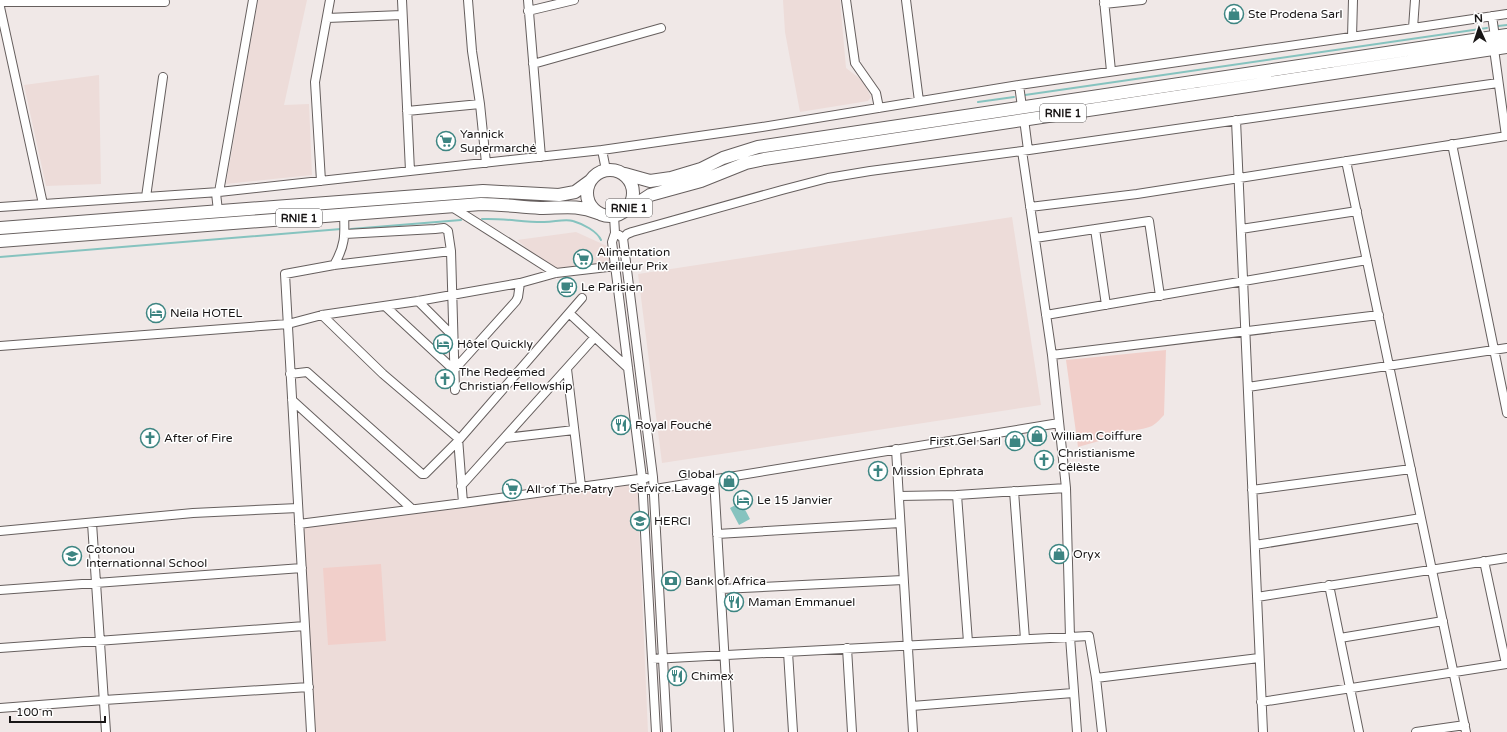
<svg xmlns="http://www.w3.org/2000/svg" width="1507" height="732" font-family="'Varela Round',sans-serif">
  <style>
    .built { fill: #eddcd9 }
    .green { fill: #f1cfca }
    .water { fill: #86c3bf }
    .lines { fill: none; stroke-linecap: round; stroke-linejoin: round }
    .stream { stroke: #86c3bf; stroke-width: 2 }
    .minor-casing { stroke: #665f5e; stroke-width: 10 }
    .highway-casing { stroke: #665f5e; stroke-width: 14 }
    .minor { stroke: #fff; stroke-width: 8 }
    .highway { stroke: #fff; stroke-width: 12 }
    .labels { text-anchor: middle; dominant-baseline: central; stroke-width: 3; stroke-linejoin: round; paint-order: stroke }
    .shield { fill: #fff; stroke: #5e5c5c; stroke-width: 1 }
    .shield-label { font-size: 11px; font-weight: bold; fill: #191616 }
    .poi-label { font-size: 12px; fill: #191616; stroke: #fff; text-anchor: start }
  </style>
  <rect width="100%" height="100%" fill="#f0e8e7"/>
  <path class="built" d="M258,0h49l-23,105 25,-1 3,71 -86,9z
    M783,0h57l6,68 13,10 6,7 6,12 -3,4 -68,11 -15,-80z
    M99,75l2,109 -55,2 -22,-101z
    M1012,217l29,188 -379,58 -24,-189z
    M576,232l31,14 3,18 -55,7 -38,-31z
    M637,480l11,252h-333l-12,-206z"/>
  <path class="green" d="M1166,350l-2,65c-4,4 -7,8 -12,11 -8,4 -28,5 -39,6v5l-35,10 -12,-87z
    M381,564l5,77 -58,4 -5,-77z"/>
  <path class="water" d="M741,502l9,17 -11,6 -9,-17z"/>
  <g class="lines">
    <path class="stream" d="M1498,26l9,-1
      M1025,95l462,-67
      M978,102l36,-5
      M482,219c21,-1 40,3 60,3 10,1 22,-4 31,-1 10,3 24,10 28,19
      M351,229l110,-9
      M0,257l341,-28"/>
    <defs>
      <path id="minor" d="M402,0l8,171
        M468,0l4,51 8,53 6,59
        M528,0l13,157
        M846,0l9,63 21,30 3,15
        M906,0l13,101
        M1104,0l7,71
        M0,2h165
        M1104,4l38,-4
        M0,7l43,197
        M528,11l46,-11
        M1492,16l3,21
        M327,18l75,-3
        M1413,28l2,-28
        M1352,37l1,-37
        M1494,49l12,87
        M533,64l128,-36
        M1019,85l3,22
        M407,111l73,-7
        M1024,119l4,31
        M1236,120l27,612
        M1452,144l55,269
        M602,150l4,20
        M1022,151l30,204 14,133 4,149 7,95
        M1346,161l120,571
        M321,181l-6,-99 15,-82
        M219,192l34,-192
        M216,193l2,18
        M146,197l17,-120
        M0,207l219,-15 383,-42 160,-23 257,-42 394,-57 94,-14
        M452,207l104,66
        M1030,207l107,-13 370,-58
        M614,216l1,17 -3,9 30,236 14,254
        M1095,229l11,76
        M1241,229l116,-18
        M345,234l90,-5 9,-1 4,3 3,20 4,139
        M619,235l4,3 30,239 14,255
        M623,238l4,-4 5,-2 150,-42 46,-12 42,-7 152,-20 476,-68
        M1035,238l114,-17 11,75
        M334,265c11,-19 11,-29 10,-51
        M418,301l35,35
        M385,306l69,64 62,-69 2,-4 2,-14
        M569,313l59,55
        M322,315l61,59 75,64 5,65
        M1046,315l321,-55
        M0,346l288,-22 34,-9 96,-14 102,-18 36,-10 69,-8
        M1052,355l327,-40
        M567,369l14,117
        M290,374l17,-2 115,102h3l33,-33 124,-143
        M1248,387l259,-39
        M292,400l120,109
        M505,438l69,-8
        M896,449l17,283
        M714,479l15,253
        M461,486l134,-149
        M649,490l410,-67
        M1252,490l159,-21
        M1014,491l11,148
        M957,495l11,147
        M899,496l58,-1 109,-7
        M92,523l14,209
        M299,524l164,-21 183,-25
        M0,531l193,-18 105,-5
        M717,534l183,-11
        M1255,545l166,-27
        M1484,561l22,103
        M1329,585l30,147
        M721,589l182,-9
        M0,590l302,-22
        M1257,597l250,-39
        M1340,638l103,-17
        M0,648l305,-22
        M847,648l5,84
        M788,652l5,80
        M652,659l437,-23 7,42 6,54
        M1096,678l163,-20
        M1261,702l246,-38
        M912,706l161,-13
        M0,708l104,-8 205,-13
        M311,732l-26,-458 49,-9 117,-14
        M1416,732l49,-7"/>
      <path id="highway" d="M587 193a23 23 0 1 1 46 0a23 23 0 1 1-46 0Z
        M625,174l25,7 21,-3 30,-9 22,-11 35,-11 749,-112
        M627,210l23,-15 51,-14 45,-18 18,-4 743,-112
        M0,228l483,-37 76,4 16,-3 15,-11
        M0,241l481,-37c20,0 39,3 59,4 21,0 37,-4 58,5"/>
    </defs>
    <use href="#minor" class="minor-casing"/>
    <use href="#highway" class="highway-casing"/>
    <use href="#minor" class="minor"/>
    <use href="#highway" class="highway"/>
  </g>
  <defs>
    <symbol id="shop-ring" viewBox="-11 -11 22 22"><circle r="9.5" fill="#fff" stroke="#3d8582" stroke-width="1.5"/><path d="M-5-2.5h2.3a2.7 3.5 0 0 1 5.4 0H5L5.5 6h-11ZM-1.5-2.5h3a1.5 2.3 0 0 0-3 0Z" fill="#3d8582"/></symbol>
    <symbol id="supermarket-ring" viewBox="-11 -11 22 22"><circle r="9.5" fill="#fff" stroke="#3d8582" stroke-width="1.5"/><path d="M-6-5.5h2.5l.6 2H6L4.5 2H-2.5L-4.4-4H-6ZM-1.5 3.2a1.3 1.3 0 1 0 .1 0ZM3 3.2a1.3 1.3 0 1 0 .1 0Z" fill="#3d8582"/></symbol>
    <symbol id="cafe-ring" viewBox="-11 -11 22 22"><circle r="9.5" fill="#fff" stroke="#3d8582" stroke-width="1.5"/><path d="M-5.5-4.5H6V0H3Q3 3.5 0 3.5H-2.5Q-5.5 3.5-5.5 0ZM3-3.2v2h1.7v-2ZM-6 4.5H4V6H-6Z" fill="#3d8582"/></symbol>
    <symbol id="hotel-ring" viewBox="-11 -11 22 22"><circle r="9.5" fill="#fff" stroke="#3d8582" stroke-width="1.5"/><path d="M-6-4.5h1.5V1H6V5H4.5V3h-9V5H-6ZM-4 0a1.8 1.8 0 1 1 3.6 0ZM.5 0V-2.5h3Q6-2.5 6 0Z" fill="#3d8582"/></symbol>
    <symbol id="church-ring" viewBox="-11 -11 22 22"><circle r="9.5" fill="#fff" stroke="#3d8582" stroke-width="1.5"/><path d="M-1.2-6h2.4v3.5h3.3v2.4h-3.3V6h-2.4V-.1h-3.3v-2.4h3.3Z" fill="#3d8582"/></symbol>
    <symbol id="restaurant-ring" viewBox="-11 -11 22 22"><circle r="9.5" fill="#fff" stroke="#3d8582" stroke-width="1.5"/><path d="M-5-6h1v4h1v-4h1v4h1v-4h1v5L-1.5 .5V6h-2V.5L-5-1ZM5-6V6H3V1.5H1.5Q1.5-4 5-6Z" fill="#3d8582"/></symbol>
    <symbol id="university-ring" viewBox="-11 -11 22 22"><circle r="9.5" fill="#fff" stroke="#3d8582" stroke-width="1.5"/><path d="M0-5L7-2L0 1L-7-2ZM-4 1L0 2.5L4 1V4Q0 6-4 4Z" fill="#3d8582"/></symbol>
    <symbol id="school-ring" viewBox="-11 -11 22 22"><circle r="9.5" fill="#fff" stroke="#3d8582" stroke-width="1.5"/><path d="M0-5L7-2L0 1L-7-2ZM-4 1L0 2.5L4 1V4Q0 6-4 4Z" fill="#3d8582"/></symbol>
    <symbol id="bank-ring" viewBox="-11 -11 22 22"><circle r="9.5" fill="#fff" stroke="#3d8582" stroke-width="1.5"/><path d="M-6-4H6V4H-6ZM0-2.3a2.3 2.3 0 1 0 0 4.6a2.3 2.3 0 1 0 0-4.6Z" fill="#3d8582"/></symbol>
  </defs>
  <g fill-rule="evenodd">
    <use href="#shop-ring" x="1223" y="3" width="22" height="22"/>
    <use href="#supermarket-ring" x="435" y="130" width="22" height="22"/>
    <use href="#supermarket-ring" x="572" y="248" width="22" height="22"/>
    <use href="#cafe-ring" x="556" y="276" width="22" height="22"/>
    <use href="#hotel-ring" x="145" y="302" width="22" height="22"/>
    <use href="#hotel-ring" x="432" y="333" width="22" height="22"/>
    <use href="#church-ring" x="434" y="368" width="22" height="22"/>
    <use href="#restaurant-ring" x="610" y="414" width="22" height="22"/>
    <use href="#shop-ring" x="1026" y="425" width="22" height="22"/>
    <use href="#church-ring" x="139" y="427" width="22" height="22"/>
    <use href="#shop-ring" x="1004" y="430" width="22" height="22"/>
    <use href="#church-ring" x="1033" y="449" width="22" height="22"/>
    <use href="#church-ring" x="867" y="460" width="22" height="22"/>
    <use href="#shop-ring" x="718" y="470" width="22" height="22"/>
    <use href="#supermarket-ring" x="501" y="478" width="22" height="22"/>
    <use href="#hotel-ring" x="732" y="489" width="22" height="22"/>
    <use href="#university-ring" x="629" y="510" width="22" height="22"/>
    <use href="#shop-ring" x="1048" y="543" width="22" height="22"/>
    <use href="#school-ring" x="61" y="545" width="22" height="22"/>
    <use href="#bank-ring" x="660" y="570" width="22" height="22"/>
    <use href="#restaurant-ring" x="723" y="591" width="22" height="22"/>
    <use href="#restaurant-ring" x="666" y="665" width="22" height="22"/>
  </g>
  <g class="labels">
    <g class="shield">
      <rect x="1040" y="104" width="46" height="18" rx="3"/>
      <rect x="606" y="199" width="46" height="18" rx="3"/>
      <rect x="276" y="209" width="46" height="18" rx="3"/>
    </g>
    <g class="shield-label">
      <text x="1063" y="113">RNIE 1</text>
      <text x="629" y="208">RNIE 1</text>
      <text x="299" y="218">RNIE 1</text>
    </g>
    <g class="poi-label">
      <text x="1248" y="14">Ste Prodena Sarl</text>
      <text x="460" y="134">Yannick<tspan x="460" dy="14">Supermarché</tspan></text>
      <text x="597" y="252">Alimentation<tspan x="597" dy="14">Meilleur Prix</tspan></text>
      <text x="581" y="287">Le Parisien</text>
      <text x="170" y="313">Neila HOTEL</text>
      <text x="457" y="344">Hôtel Quickly</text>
      <text x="459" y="372">The Redeemed<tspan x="459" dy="14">Christian Fellowship</tspan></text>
      <text x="635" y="425">Royal Fouché</text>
      <text x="1051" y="436">William Coiffure</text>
      <text x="164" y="438">After of Fire</text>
      <text x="1001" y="441" text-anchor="end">First Gel Sarl</text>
      <text x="1058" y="453">Christianisme<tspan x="1058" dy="14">Célèste</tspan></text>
      <text x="892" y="471">Mission Ephrata</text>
      <text x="715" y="474" text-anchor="end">Global<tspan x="715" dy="14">Service Lavage</tspan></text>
      <text x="526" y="489">All of The Patry</text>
      <text x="757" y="500">Le 15 Janvier</text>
      <text x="654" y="521">HERCI</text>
      <text x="86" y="549">Cotonou<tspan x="86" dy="14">Internationnal School</tspan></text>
      <text x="1073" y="554">Oryx</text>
      <text x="685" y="581">Bank of Africa</text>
      <text x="748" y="602">Maman Emmanuel</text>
      <text x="691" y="676">Chimex</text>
    </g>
  </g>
  <g transform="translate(1479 28) rotate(357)" stroke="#ffffff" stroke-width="3" paint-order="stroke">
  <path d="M0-3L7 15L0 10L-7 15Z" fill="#191616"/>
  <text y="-6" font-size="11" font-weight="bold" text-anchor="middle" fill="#191616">N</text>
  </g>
  <path d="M10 716v6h95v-6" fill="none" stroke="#191616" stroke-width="2"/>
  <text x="16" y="716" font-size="12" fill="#191616" stroke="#ffffff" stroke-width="3" paint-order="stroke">100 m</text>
</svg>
